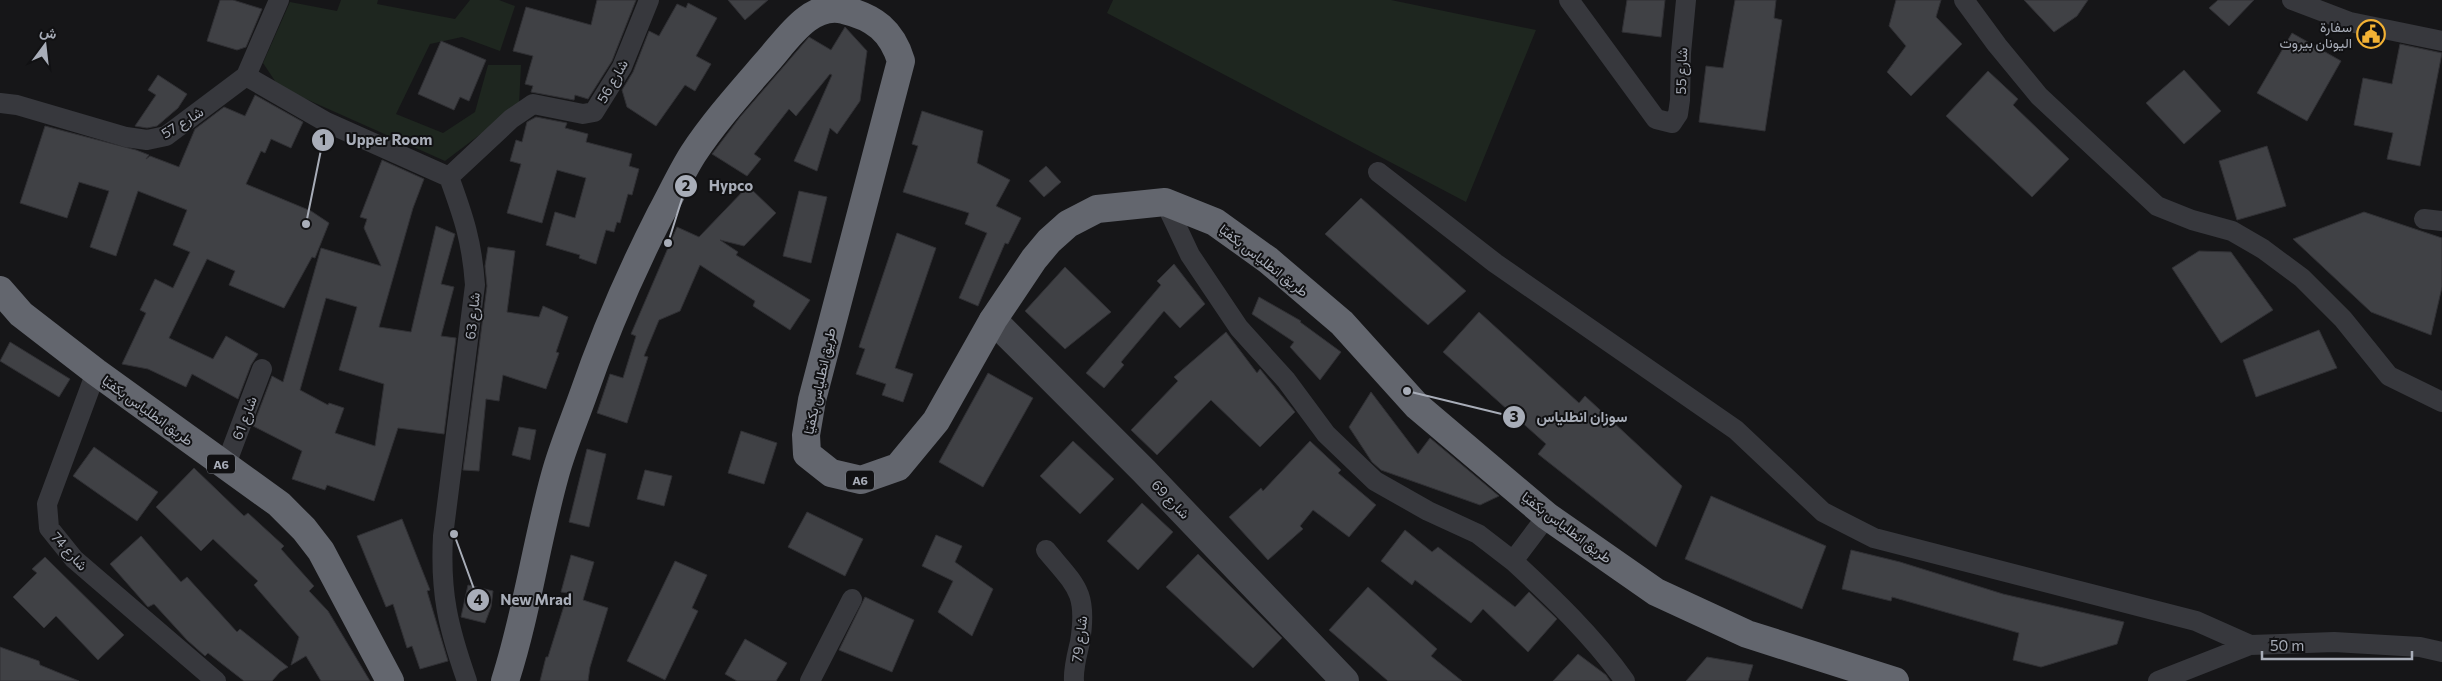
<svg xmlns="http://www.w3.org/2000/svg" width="2442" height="681" font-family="Commissioner,Vazirmatn,sans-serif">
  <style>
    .green { fill: #1e261f }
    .building { fill: #404145; stroke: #303034; fill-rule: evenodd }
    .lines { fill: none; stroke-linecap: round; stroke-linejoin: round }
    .street { stroke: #37383d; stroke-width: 20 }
    .secondary { stroke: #45474d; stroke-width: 28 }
    .highway { stroke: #63666e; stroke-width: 28 }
    .labels { text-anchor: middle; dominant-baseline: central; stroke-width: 4; stroke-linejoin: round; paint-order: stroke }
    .shield { fill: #111113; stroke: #7b7e86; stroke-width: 1 }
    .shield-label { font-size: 12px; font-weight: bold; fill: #a8adb8 }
    .poi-label { font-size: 14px; fill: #a8adb8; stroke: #111113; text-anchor: end }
    .street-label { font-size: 14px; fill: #a8adb8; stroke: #111113 }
    .leader { fill: none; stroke: #a8adb8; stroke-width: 2 }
    .callout-dot { fill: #a8adb8; stroke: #111113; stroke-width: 2 }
    .mark-label { font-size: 15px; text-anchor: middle; font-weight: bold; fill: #111 }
    .callout-label { font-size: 15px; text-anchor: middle; font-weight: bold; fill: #a8adb8; stroke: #111113; stroke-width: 4; stroke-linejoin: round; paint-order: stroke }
  </style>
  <rect width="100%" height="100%" fill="#161618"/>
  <path class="green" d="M341,0h37l-1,4 78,15 15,-19h29l16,6 -15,45 -38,-14 -32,7 -34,70 47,19 32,-21 13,-47h33l-2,40 -74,56 -166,-74 -16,-24 27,-61 47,9z
    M1113,0h278l145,30 -70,172 -359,-189z"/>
  <path class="building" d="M220,0h13l29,9 -16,38 -9,3 -30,-9z
    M597,0h39l-24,61 -24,38 -13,-4 -1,5 -43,-8 2,-6 -8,-2 8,-28 -20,-5 13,-44 65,18z
    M728,0h40l-23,20z
    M1627,0h38l-4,37 -39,-5z
    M1735,0h41l-2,18 8,2 -17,111 -66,-9 7,-56 17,2z
    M1896,0h45l-5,17 26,27 -51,52 -24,-24 19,-26 -17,-20z
    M2024,0h64l-11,16 -23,16z
    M2218,0h36l-25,26 -20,-18z
    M688,3l29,15 -21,38 15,8 -16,27 -10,-6 -29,41 -29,-19 -5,-17 11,-18 16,-41 10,5 18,-32 9,4z
    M845,27l22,24 -7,50 -23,33 -7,-6 -13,43 -23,-10 38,-86 -2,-1 -34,42 -7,-7 -35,45 7,5 -14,17 -35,-22 28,-37 69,-80 22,13z
    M2292,33l49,28 -34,60 -50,-28z
    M441,41l45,19 -17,41 -9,-4 -6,13 -36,-16z
    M2400,44l42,9 -22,113 -33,-7 6,-26 -39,-8 9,-47 29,6z
    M2184,70l37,41 -37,33 -38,-41z
    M1988,71l30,28 -5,6 56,54 -37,38 -86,-81z
    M158,75l29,19 -9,14 -21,18 -10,2 -12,-2 21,-31 -8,-5z
    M255,95l48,27 -12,26 -20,-9 -6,14 -4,-2 -15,33 65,27 18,12 -14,35 -3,-1 -28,51 -55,-23 6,-14 -28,-12 -38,79 44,21 13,-23 32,18 -7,11 -13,34 -46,-25 -6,13 -38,-18 -26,-5 24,-51 -6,-3 15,-31 18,9 17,-36 -17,-7 14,-35 -49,-19 -22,65 -26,-9 19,-56 -30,-9 -12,36 -47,-15 25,-77 91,24 13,5 -3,4 4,-3 29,11 16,-38 29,-22 21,9z
    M922,111l61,20 -6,32 33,17 -14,26 25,12 -13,26 -3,-1 -27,63 -19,-8 28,-65 -22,-9 4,-11 -66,-21 15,-46 -6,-2z
    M536,117l31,6 -2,5 23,6 -2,8 46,12 -3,12 10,3 -7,26 -4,-1 -8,29 -3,-1 -3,10 -8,-2 -10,34 -17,-6 1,-3 -34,-10 9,-33 20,6 11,-40 -29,-8 -15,53 -35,-10 14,-49 -11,-3 6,-21 6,2 5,-20z
    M2267,146l19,60 -49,14 -18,-59z
    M382,160l42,19 -11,29 -34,119 32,5 25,-106 19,8 -14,50 13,3 -13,49 15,2 -12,96 -46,-6 -24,73 -47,-16 -2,5 -33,-11 10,-28 -49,-25 19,-50 11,6 38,-134 60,18 -17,-38 3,-9 -7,-2zM326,298l31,9 -18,63 45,14 -9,62 -40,-13 9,-25 -15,-5 -1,2 -28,-15z
    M1046,166l15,16 -17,15 -15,-16z
    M748,186l28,27 -32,33 -24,-6 18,12 -2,3 74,45 -20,30 -37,-24 2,-5 -55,-36 -20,46 -21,9 -15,36 4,1 -21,66 -30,-10 13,-39 13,4 13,-42 -5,-2 46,-107 22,10z
    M799,191l28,6 -16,66 -28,-7z
    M1361,198l105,93 -38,34 -103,-91z
    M2364,212l78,26v49l-11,48 -60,-23 -78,-73z
    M897,233l39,15 -41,120 18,6 -10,28 -21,-7 4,-11 -30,-10 9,-25 -6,-2z
    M488,247l27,4 -8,61 32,5 4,-11 25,11 -12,35 3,1 -13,36 -43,-14 -4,26 -13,-2 -7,72 -16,-1 24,-184 -2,-20z
    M2199,251l32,1 42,58 -52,33 -49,-75z
    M1174,264l31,40 -25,24 -16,-17 -43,51 3,3 -20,23 -18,-15 75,-88 -4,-4z
    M1065,267l46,45 -46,37 -40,-38z
    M1259,297l42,24 -1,1 41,30 -21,28 -30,-33 4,-5 -42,-28z
    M1479,312l100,91 6,-7 97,90 -26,61 -118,-93 8,-10 -103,-92z
    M2319,330l18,38 -81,29 -13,-37z
    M1226,332l31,41 3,-4 35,43 -35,35 -49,-47 -54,55 -26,-25 47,-49 -4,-4z
    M10,342l60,37 -11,18 -59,-36z
    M988,373l45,25 -50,89 -44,-25z
    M1371,392l47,62 12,-16 69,58 -19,9 -99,-35 -9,-8 -23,-35z
    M519,427l17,3 -6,30 -18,-5z
    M741,431l36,12 -13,41 -36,-11z
    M1073,441l41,38 -34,35 -40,-38z
    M1310,441l31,29 -3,3 38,32 -27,32 -36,-27 -13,16 3,3 -35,31 -39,-43 32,-29 2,3z
    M94,447l64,45 -21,29 -64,-45z
    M587,449l19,5 -17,73 -20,-5z
    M194,468l50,48 4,-3 36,33 -3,3 33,37 -5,5 19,20 42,70h-49l-15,-25 -15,9 8,-28 -45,-52 4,-4 -45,-42 -12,12 -45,-44z
    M645,470l27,6 -8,30 -27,-7z
    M1711,496l115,50 -24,63 -117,-50z
    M1142,503l31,29 -35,38 -31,-29z
    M807,512l56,27 -18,37 -57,-29z
    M402,519l28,71 -3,1 21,70 -28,8 -8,-23 -5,2 -14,-44 -7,3 -29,-71z
    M1405,530l27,22 6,-5 77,60 14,-15 28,27 -29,33 -45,-43 -12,14 -56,-43 -3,5 -31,-24z
    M936,535l26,11 -7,16 38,27 -21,47 -34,-24 15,-31 -31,-15z
    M141,536l40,46 6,-5 50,55 3,-3 48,38 -8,5 -8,9h-28l-36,-28 -3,3 -18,-16 -33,-36 -6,3 -38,-43z
    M1851,550l49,12 103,32 121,28 -7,22 -76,23 -28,-7 6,-27 -127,-36 -1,4 -49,-12z
    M1198,554l84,84 -29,30 -87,-81z
    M571,555l23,7 -11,38 25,8 -18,59 -2,14h-48l6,-24h2l20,-64 -7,-1z
    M45,557l79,78 -26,25 -42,-44 -12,12 -31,-31 24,-24 -5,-4z
    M675,561l32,14 -15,33 6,3 -33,69 -38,-19z
    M468,585l25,6 -2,16 -6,16 -24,-6z
    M1368,587l69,62 -6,7 31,25h-74l-59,-51z
    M865,597l49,23 -22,52 -53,-22z
    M745,639l42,24 -11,18h-39l-12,-7z
    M0,647l39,14 1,4 39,16h-79z
    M1578,654l28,21 4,6h-57z
    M1707,657l46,8 -5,16h-62z"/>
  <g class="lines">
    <path class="street" d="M1569,0l87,119 16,4 6,-9 2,-14 1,-47 5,-53
      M1964,0l33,45 42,51 118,110 35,14 40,11 31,18 39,29 41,41 46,57 53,26
      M2292,0l58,22 92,19
      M246,76l80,46 123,55c15,41 23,65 26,108l-32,251c-3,57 5,91 24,145
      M0,103l17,2 109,32 21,3 19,-4 80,-60 33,-76
      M1378,172l117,91 241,167 87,82 51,26 322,83 54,24
      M449,177l62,-58 22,-15 50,10 11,-2 28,-45 27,-67
      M1165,202l25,53 49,73 47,52 40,54 49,47 53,30 50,23 35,27 34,-45
      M2424,219l18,2
      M96,372l-49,132 2,24 25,31 142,122
      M225,467l37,-98
      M1046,550c30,36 42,42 34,92 -3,13 -7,27 -6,39
      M1513,561c40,37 80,75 112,120
      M810,681l42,-82
      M2158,681l92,-36 84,-3 86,5 22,5"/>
    <path class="secondary" d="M993,320l151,151 201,210"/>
    <path class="highway" d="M0,290l21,24 75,58 183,132 25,25 17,22 69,130
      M505,681c22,-68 31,-138 50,-206 7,-26 18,-52 27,-77 22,-64 48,-124 78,-183 11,-20 21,-42 33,-61 21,-32 48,-62 73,-91 20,-22 44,-62 78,-53 30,7 48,21 57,51l-89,339 -6,35 1,19 24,19 30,7 37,-13 38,-46 57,-101 41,-61 15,-18 19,-17 29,-15 68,-7 50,20 53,38 74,63 75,83 130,110 109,76 91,42 148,47"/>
  </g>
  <defs>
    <symbol id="civic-ring" viewBox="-11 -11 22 22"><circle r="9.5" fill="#111113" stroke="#f2b134" stroke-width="1.5"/><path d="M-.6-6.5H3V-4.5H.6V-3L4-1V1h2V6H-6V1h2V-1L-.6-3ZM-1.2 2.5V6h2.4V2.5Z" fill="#f2b134"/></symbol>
  </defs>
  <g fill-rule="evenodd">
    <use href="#civic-ring" x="2355" y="18" width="32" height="32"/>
  </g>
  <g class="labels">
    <g class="shield">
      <rect x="207" y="454.5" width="28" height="19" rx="4"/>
      <rect x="846" y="470.5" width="28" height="19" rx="4"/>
    </g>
    <g class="shield-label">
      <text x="221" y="464">A6</text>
      <text x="860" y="480">A6</text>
    </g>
    <g class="poi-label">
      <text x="2352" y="26">سفارة<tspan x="2352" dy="16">اليونان بيروت</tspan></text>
    </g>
    <g class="street-label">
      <text transform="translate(1681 71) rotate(-88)">شارع 55</text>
      <text transform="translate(612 81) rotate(-60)">شارع 56</text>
      <text transform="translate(182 122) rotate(-32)">شارع 57</text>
      <text transform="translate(1264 260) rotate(38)">طريق انطلياس بكفيّا</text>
      <text transform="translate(472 316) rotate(-84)">شارع 63</text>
      <text transform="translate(819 381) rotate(-78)">طريق انطلياس بكفيّا</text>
      <text transform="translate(148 410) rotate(36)">طريق انطلياس بكفيّا</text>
      <text transform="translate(244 418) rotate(-69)">شارع 61</text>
      <text transform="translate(1171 499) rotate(46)">شارع 69</text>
      <text transform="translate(1567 527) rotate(37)">طريق انطلياس بكفيّا</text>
      <text transform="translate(70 551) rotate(48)">شارع 74</text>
      <text transform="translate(1079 639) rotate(-83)">شارع 79</text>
    </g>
  </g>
  <path class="leader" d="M306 224L323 140M668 243L686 186M1407 391L1514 417M454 534L478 600"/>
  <g class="callout-dot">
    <circle cx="306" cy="224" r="5"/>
    <circle cx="668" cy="243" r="5"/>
    <circle cx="1407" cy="391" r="5"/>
    <circle cx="454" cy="534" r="5"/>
    <circle cx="323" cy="140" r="12"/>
    <circle cx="686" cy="186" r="12"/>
    <circle cx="1514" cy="417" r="12"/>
    <circle cx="478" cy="600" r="12"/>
  </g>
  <g class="mark-label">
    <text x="323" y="145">1</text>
    <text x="686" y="191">2</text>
    <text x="1514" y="422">3</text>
    <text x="478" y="605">4</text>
  </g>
  <g class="callout-label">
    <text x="389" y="145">Upper Room</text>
    <text x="731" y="191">Hypco</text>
    <text x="1582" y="422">سوزان انطلياس</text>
    <text x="536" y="605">New Mrad</text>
  </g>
  <g transform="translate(45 45) rotate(15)" stroke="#111113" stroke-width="4" paint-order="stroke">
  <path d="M0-4L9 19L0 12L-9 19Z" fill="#a8adb8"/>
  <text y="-8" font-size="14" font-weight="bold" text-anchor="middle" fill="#a8adb8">ش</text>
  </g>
  <path d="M2262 651v8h150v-8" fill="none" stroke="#a8adb8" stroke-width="2.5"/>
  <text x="2270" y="651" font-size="15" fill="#a8adb8" stroke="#111113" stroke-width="4" paint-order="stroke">50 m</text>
</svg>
